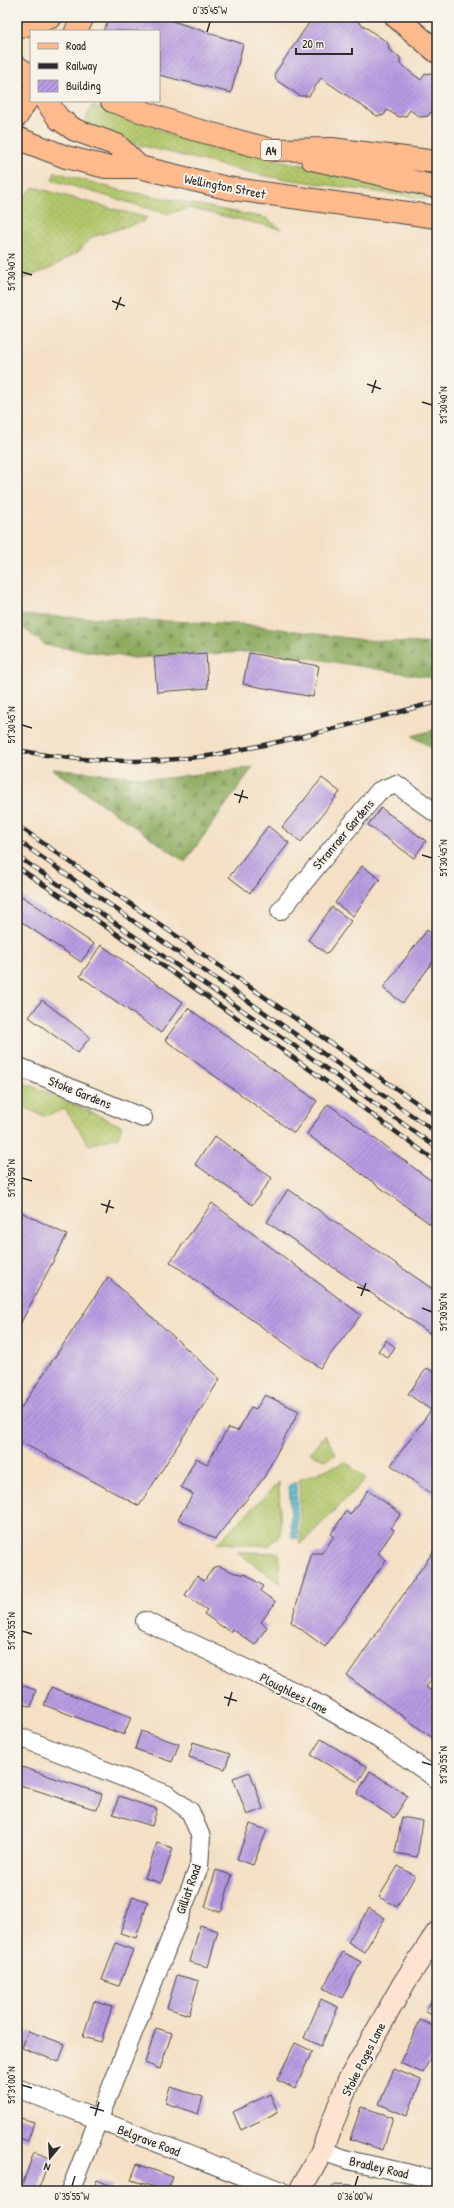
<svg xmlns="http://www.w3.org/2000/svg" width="454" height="2208" font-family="'Patrick Hand',sans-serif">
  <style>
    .grass { fill: url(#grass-dots); stroke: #6e784a }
    .forest { fill: url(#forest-firs); stroke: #5c6b44 }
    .water { fill: url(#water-rules); stroke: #40747e }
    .building { fill: url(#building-hatch) }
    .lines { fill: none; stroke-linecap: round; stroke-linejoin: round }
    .street-casing { stroke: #494642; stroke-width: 20 }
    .secondary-casing { stroke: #494642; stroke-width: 24 }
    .primary-casing { stroke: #494642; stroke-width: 24 }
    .street { stroke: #fff; stroke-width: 18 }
    .secondary { stroke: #fee3d1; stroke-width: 22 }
    .primary { stroke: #fcba8d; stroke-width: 22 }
    .rail-casing { stroke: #2b2b2b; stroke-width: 4.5 }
    .rail { stroke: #f7f3e8; stroke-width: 3; stroke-dasharray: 9; stroke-linecap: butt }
    .ticks { fill: none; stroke: #2b2b2b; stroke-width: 1.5 }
    .labels { text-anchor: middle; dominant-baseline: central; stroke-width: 4; stroke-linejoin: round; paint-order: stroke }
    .shield { fill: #f7f3e8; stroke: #686764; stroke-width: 1 }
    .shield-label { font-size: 12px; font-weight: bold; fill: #2b2b2b }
    .street-label { font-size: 13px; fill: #2b2b2b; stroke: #f7f3e8 }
    .neatline { fill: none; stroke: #2b2b2b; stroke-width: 1.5 }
    .ticks-label { font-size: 10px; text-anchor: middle; fill: #2b2b2b }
  </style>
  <defs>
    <pattern id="grass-dots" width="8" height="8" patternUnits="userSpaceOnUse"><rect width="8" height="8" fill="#b1c66a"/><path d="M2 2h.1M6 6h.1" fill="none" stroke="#98aa5c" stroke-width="1.8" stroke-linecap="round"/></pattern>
    <pattern id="forest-firs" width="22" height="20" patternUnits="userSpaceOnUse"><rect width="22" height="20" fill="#8cab5e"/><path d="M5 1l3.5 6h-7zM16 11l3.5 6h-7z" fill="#738b4e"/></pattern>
    <pattern id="water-rules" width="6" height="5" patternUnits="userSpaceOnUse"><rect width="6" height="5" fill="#55bcd2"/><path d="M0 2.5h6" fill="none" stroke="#4799ab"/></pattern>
    <pattern id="building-hatch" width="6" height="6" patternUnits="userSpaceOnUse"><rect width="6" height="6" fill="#b79be2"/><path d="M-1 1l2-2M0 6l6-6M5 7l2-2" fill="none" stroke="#957fb7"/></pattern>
  </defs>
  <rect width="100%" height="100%" fill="#f7f3e8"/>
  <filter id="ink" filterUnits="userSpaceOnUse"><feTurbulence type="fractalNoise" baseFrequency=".025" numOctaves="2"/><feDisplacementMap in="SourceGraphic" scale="8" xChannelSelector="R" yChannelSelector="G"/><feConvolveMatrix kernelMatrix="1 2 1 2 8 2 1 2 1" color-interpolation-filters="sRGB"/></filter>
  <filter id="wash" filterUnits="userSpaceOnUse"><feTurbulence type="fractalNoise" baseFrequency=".012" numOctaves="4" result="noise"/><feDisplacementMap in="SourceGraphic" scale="16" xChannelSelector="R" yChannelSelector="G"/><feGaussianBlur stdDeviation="0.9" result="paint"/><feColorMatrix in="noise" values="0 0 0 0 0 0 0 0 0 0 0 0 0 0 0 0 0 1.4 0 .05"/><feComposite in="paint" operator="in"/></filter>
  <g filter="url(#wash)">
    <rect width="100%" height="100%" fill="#f4e0c5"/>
    <path class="grass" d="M91,106l42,10 40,20 62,16 194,37 -2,10 -162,-23 -138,-34 -44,-16z
      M55,172l60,17 151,29 15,11 -93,-21 -20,6 -116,-34z
      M33,187l114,31 -3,3 -52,16 -14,15 -29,17 -32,12v-75z
      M23,1082l99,44 -4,11 -29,8 -24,-36 -21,7 -27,-11v-21z
      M325,1435l11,19 -10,6 -16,-7z
      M346,1462l20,17 -65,65 -2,-64z
      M279,1482l2,53 -13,11 -51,-3z
      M237,1552l42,1 1,30z"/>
    <path class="forest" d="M17,615l226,9 120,16 74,4v32l-4,2 -168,-27 -131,7 -89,-13 -28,-22z
      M437,729v22l-25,-15z
      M253,767l-68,95 -133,-93 107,10z"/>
    <path class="water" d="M296,1482l2,56h-6l-3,-53z"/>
    <g id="blocks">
      <path class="building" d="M110,17h50l83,27 -12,49 -72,-18v-44h-56z
        M313,17h43l1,4 31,22 1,7 11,7v7l21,16 4,-6 6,-1 6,5v38l-6,-4 -3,4 -8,1 -10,-7 -4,6 -7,1 -12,-7 -3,5 -7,1 -56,-38 -12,18h-9l-24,-16 -1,-7z
        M206,653l2,35 -51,4 -3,-35z
        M249,653l70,13 -6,31 -70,-13z
        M322,778l18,14 -39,50 -19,-15z
        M381,808l45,33 -12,17 -46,-33z
        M268,826l21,17 -39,50 -21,-16z
        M362,866l18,13 -27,37 -18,-13z
        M17,893l77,51 -13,18 -64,-43z
        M332,907l19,14 -24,33 -19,-14z
        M427,930l10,7v19l-34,47 -20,-15z
        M101,945l82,57 -22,31 -81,-57z
        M42,1000l48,37 -12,16 -49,-36z
        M188,1008l129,93 -23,32 -129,-93z
        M328,1104l109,81v44l-130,-95z
        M215,1136l57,42 -20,27 -57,-41z
        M288,1189l149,103v46l-170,-116z
        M212,1203l149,112 -41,53 -150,-106z
        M17,1210l50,25 -50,95z
        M108,1277l112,102 -81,127 -122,-66v-26z
        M386,1340l9,7 -7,11 -10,-7z
        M427,1368l10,7v123l-46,-33 40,-55 -23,-16z
        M265,1395l34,16 -36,68 -48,60 -37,-20 15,-25 -12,-7 15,-29 11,6 21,-36 10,3 13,-24 5,2z
        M368,1490l33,24 -10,14 3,2 -16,23 8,7 -61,87 -34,-25 21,-69h10l12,-17 -3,-2 15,-23 4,4z
        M437,1546v126l-11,15 11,8v46l-90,-65z
        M219,1566l16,7 12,2 16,11 -3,5 16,11 -15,20 6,5 -12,18 -23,-16 -2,3 -26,-18 3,-4 -22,-15 12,-19 7,5 10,-14z
        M17,1684l19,6 -5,17 -14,-5z
        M51,1687l80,30 -7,18 -80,-30z
        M141,1731l38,13 -7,18 -37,-13z
        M321,1739l46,28 -9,15 -47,-27z
        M193,1742l37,12 -5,15 -36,-12z
        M22,1767l80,27 -5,16 -80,-26z
        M370,1771l38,25 -14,22 -37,-24z
        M250,1772l13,37 -16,6 -14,-37z
        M119,1796l38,13 -5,17 -39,-12z
        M402,1817l21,4 -6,36 -22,-4z
        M250,1824l17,6 -14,35 -16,-6z
        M157,1843l16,5 -12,35 -16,-5z
        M398,1866l17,10 -18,31 -18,-10z
        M216,1870l16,5 -11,37 -16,-5z
        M133,1896l15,6 -12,36 -16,-5z
        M369,1908l16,10 -21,34 -16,-10z
        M200,1925l18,6 -10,36 -18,-5z
        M116,1943l17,7 -14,36 -17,-6z
        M343,1952l18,10 -19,36 -19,-10z
        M177,1975l22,6 -10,34 -22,-7z
        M437,1993v25l-12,-7z
        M321,1999l17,8 -17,39 -17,-8z
        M94,2001l18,6 -11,35 -18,-5z
        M420,2020l17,8v16l-14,29 -23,-10z
        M156,2028l16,5 -12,36 -15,-6z
        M28,2031l37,13 -6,18 -37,-14z
        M295,2043l17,8 -17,38 -18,-9z
        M394,2069l27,11 -14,36 -28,-12z
        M170,2087l33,10 -5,17 -33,-11z
        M270,2094l8,18 -37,18 -8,-18z
        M361,2107l32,10 -10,33 -33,-11z
        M17,2117l17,5 -6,19 -11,-4z
        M34,2152l16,6 -12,33h-18z
        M137,2164l36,13 -5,14 -37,-11z
        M97,2180l15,6 -2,5h-17z
        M335,2184l16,1 19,6h-41z"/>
    </g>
  </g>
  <g filter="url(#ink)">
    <use href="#blocks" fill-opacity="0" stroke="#494642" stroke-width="1"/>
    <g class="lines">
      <defs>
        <path id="street" d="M280,911l99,-120 17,-7 41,30
          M17,1066l126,52
          M145,1621l163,77 76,44 53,37
          M17,1736l151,59 22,16 11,26 -2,30 -129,324
          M17,2088l264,103
          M322,2151l26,9 89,20"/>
        <path id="secondary" d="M300,2191l22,-40 26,-69 56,-99 33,-50"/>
        <path id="primary" d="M396,17l41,35
          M17,28l34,-11
          M76,31l7,-14
          M17,67l14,9
          M46,101l13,18 16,11 42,15 22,22
          M112,101l74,26 86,23 60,-1 105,13
          M17,116l14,-23
          M17,138l49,19 40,10h33l88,21 210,29
          M312,159l125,28"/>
      </defs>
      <use href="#street" class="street-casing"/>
      <use href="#secondary" class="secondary-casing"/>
      <use href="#primary" class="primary-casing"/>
      <use href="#street" class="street"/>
      <use href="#secondary" class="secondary"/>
      <use href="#primary" class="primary"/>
      <defs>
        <path id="rail" d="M17,750c60,12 120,14 181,7 17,-1 34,-6 51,-9 63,-12 125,-30 188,-46
          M17,825l420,292
          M17,840l420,293
          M17,856l272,186 148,106
          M17,867c143,94 282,194 420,295"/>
      </defs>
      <use href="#rail" class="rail-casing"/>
      <use href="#rail" class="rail"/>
    </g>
  </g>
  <path class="ticks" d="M207,32l3,-10M22,272l10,3M112,301l13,5M116,310l5,-13M367,384l14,5M372,393l4,-13M422,402l10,3M22,725l10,3M234,794l14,4M239,803l4,-13M422,855l10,3M22,1178l10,3M101,1204l13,4M106,1213l4,-13M357,1287l13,4M361,1296l5,-13M422,1308l10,4M22,1631l10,3M224,1697l13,4M228,1706l4,-14M422,1762l10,3M22,2085l10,3M90,2107l14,4M95,2116l4,-14M72,2186l3,-10M355,2186l3,-10"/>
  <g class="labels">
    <rect class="shield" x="261" y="140" width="20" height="20" rx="3"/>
    <g class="shield-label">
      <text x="271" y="150">A4</text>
    </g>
    <g class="street-label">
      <text transform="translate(225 186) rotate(11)">Wellington Street</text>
      <text transform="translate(343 834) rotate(-50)">Stranraer Gardens</text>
      <text transform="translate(80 1092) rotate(22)">Stoke Gardens</text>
      <text transform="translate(294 1693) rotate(27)">Ploughlees Lane</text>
      <text transform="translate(188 1889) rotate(-71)">Gilliat Road</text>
      <text transform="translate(363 2059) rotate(-63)">Stoke Poges Lane</text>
      <text transform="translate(149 2140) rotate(21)">Belgrave Road</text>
      <text transform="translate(379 2167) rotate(13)">Bradley Road</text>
    </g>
  </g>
  <rect width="454" height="2208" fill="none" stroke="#f7f3e8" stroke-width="44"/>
  <rect x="30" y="30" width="130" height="72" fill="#f7f3e8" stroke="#a5a39c"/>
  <rect x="38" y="43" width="20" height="6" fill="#fcba8d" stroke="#a5a39c"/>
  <text x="66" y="50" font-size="12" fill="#2b2b2b">Road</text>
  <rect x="38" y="63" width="20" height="6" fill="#2b2b2b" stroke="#a5a39c"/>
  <text x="66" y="70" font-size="12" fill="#2b2b2b">Railway</text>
  <rect x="38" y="80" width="20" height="12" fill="url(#building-hatch)" stroke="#a5a39c"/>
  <text x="66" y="90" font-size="12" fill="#2b2b2b">Building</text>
  <g transform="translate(50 2158) rotate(198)" stroke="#f7f3e8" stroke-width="3" paint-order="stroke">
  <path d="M0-3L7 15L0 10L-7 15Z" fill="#2b2b2b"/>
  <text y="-6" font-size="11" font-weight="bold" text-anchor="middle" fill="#2b2b2b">N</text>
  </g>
  <path d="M296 48v6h56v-6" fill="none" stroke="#2b2b2b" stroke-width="2"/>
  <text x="302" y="48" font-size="12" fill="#2b2b2b" stroke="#f7f3e8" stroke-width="3" paint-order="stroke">20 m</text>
  <rect x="22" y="22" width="410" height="2164" class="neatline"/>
  <g class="ticks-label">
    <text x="210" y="14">0°35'45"W</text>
    <text transform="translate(11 272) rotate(-90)" y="4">51°30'40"N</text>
    <text transform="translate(443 405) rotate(-90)" y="4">51°30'40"N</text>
    <text transform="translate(11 725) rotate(-90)" y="4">51°30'45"N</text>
    <text transform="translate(443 858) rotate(-90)" y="4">51°30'45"N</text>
    <text transform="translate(11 1178) rotate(-90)" y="4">51°30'50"N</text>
    <text transform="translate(443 1312) rotate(-90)" y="4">51°30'50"N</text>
    <text transform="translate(11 1631) rotate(-90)" y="4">51°30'55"N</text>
    <text transform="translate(443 1765) rotate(-90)" y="4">51°30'55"N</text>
    <text transform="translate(11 2085) rotate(-90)" y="4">51°31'00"N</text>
    <text x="72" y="2200">0°35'55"W</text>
    <text x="355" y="2200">0°36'00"W</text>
  </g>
</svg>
